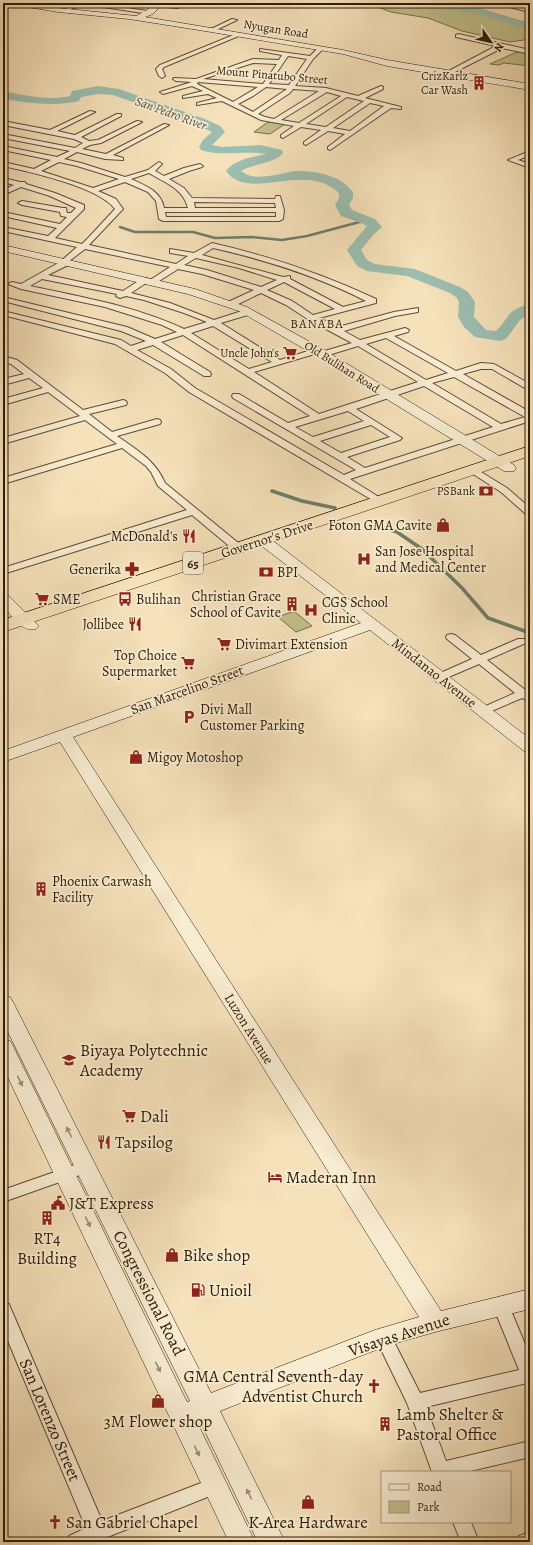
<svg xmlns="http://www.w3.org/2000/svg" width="533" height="1545" font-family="Alegreya,serif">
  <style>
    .green { fill: #c1c18c; stroke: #786e48 }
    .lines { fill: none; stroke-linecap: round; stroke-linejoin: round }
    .stream-far1 { stroke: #707d6b; stroke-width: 2.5 }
    .stream { stroke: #707d6b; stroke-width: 3.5 }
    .river { fill: #9cbeb0; fill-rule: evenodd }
    .street-casing { stroke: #604c31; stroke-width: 2 }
    .secondary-casing { stroke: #2e1b03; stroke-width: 1 }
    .highway-casing { stroke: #2e1b03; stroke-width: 1 }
    .street { fill: #f8ecd2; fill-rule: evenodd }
    .secondary { fill: #f8ecd2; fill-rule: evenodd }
    .highway { fill: #f5e1ba; fill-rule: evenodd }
    .oneway { fill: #9d8e75 }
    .labels { text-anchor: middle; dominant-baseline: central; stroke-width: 3.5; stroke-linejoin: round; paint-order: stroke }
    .far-street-label { font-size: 12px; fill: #2e1b03; stroke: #f8ecd2 }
    .far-poi-label { font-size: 12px; fill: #2e1b03; stroke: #f8ecd2; text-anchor: end }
    .far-water-label { font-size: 13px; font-style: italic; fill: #545440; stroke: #f8ecd2 }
    .far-quarter-label { font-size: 13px; letter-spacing: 1px; fill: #2e1b03; stroke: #f8ecd2 }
    .shield { fill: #f8ecd2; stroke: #6b5a41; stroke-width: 1 }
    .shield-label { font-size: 13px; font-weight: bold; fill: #2e1b03 }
    .poi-label { font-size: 14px; fill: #2e1b03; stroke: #f8ecd2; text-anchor: start }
    .street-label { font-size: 14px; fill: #2e1b03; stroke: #f8ecd2 }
    .near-poi-label { font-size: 17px; fill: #2e1b03; stroke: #f8ecd2; text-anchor: start }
    .near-street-label { font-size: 17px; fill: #2e1b03; stroke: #f8ecd2 }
  </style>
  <rect width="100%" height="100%" fill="#f5e1ba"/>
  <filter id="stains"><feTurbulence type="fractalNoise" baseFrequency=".005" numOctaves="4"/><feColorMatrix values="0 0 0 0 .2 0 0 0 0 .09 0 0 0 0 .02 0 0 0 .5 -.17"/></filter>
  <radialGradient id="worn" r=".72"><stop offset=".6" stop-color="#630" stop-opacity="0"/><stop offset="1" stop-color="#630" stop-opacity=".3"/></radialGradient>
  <path class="green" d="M370,3l119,1 -9,5 50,15v15l-20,3 -48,-11 -34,-13 -37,-6 -19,-7z
    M517,52l13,2v12l-26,-3 -5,2 -9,-1z
    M268,122l17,2 -15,10 -16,-2z
    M294,611l18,15 -16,6 -18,-15z"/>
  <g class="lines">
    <path class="stream-far1" d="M120,227l15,5h58l22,6 37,-1 30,3 25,-4 60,-16"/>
    <path class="stream" d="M272,491l30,10 33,7
      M366,525l19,3 12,4 25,17 40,39 26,30 42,15"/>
    <path class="river" d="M412,3h32l33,4 53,17v6l-54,-17 -59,-7z
      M98,86l21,3 86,30 15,7 5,6 -13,13 10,2 38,-2 22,5 1,3c-7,10 -31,11 -42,18 14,12 38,2 55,0 11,0 23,1 34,5 9,3 17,8 23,16v6l-4,7 3,5 23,9 7,8 -9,8 -12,15 6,10 8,4 40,5 45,18 8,5 7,10 -1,15 12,13 10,1c15,-15 10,-21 34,-27v10l-10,6 -14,19 -6,2 -25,-4 -11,-10 -6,-10 1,-15 -2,-4 -7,-5 -43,-17 -40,-5 -10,-5 -10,-16 20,-24 -6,-3 -20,-7 -6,-11 4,-7v-5c-34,-33 -90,10 -113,-22 9,-12 27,-14 41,-17 -24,-4 -42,3 -66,-4l-2,-3 4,-7 9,-8 -15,-7 -84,-30 -15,-1 -17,3 -2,4c-26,6 -50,2 -76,-2v-8c21,4 45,10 67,5l2,-5z"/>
    <defs>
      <path id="street" d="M48,3h7l-6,4 -3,-2z
        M77,3h19l57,9 -3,2 -67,-10 -14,6 -3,-2z
        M158,3l19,1 10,-1 -9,5 -22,-2v-2z
        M493,3h11l26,5v4z
        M232,19l5,1 -23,11 -5,-1z
        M236,34l5,1 -77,32 -2,2 3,7 -3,2 -3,-2 -3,-7 4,-4z
        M458,34l72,16v4l-28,-6 -53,27h-4v-2l51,-27 -40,-9v-2z
        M319,47l5,1 -11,11 -18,27 31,2 32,8 23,-10 2,1v2l-18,9 36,9v2l-10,-1 -61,42 -2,-1v-2l17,-13 -17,-3 -22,14 -2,-1v-2l17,-12 -20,-3 -18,11 -2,-1v-2l13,-9 -33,-6 -39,-19 -25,4v-2l20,-5 -9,-4 -25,4v-2l20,-5 -11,-5 -29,8 -3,-2 32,-10 -16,-1 -3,-2 1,-1 22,1 57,-20 26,1 3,-5 -22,-4v-2l50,7zM288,56l19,3 -18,26 -20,-1zM253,63l24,1 -14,20 -60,-5zM198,82l60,5 -25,15 -36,-18zM266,87l21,2 -34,23 -15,-8 15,-8zM293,89l26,2 -45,28 -9,-2 -7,-3 32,-21zM327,92l14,4 -42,27 -18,-3zM347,97l17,4 -38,26 -20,-3zM370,103l14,3 -34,25 -17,-3z
        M90,111l5,1 -38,19 18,4 42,-21h4v2l-40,21 8,4 9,-1 39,-19 5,1 -41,21 -11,2 -8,4 24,5 58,-30 5,1 -56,30 10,3v2l-18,-1 -28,-7 -13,7 17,4 44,14 23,-7 11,-8 3,2 -7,7 9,5 20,-8 16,-4 3,2 -1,1 -13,4 -20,8 15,9 8,10 83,1 1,-3h4l4,14 -1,9 -4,2h-116l-4,-2 -3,-18 -8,-9 -23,-10 -27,9 18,8 7,10 -34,36 87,19 12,-8 -18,-3v-4l24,4 18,-10c57,13 111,31 164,56v4l-57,15 19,9 56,-15 24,-4v4l-23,4 -51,15 16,9 45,-12 4,2 -1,2 -14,4 62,35 25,-8 13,1 36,20v7l-38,-22h-11l-18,5 67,38v9l-180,58 32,20 2,2 -5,3 -190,-112 -24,-19 -50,-29 -112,-29v-4l118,29 10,6 15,-5 -25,-10 -118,-30v-4l124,30 28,12 22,-7 -15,-7 -57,-18 -84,-18 -13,-5 4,-2 9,2 39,-22 17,-15 -74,-16v-4l45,9 9,-8 -54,-12v-4l57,12 7,-7 -6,-1 -1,-4 -38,-7 -4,-2 4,-2 41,7h3l1,5h4l5,-5 -26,-12 -29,-9 -18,8v-5l11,-5 -11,-3v-4l17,4h5l1,2 29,9 29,12v4l-29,29 27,6 8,-8 25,-27c-16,-22 -85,-37 -112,-43v-4l31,7 17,-9 -48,-10v-4l54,11 13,-6 -67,-13v-4l72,14 8,-5 -9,-4 -71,-14v-4l47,9zM59,162l18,4 42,13 -26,9 -52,-17zM149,173c16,10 34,15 39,35h-24c-3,-17 -18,-22 -33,-29zM194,202l81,1 1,5h-81zM165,212h111v5h-110zM213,248c53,12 104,28 153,53l-23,6 -53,-28v-3l-7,1 -81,-22zM85,249l85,18 -20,13 -4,-2h-3l-20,13 -75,-16 20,-10v-3zM196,258l43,10 38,12 -16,7 -54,-17 -23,-5zM178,269l24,5 52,16 -26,12v4h6l27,-13 25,12 23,15 43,23 -31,9 -1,-3 -3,-1 -37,12 -59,-37 30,-9v-4h-6l-31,10 -44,-17 -39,-10 18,-12 4,2h3zM42,279l75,15 -1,2 4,2 6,-2 18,4 40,13 23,9 -23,7c-48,-23 -103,-32 -154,-43zM284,282l51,27 -22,6 -21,-14 -25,-11zM213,326l59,36 -23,7 -58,-36zM183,335l127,81 -22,7 -49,-29h-6l-1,2 1,2 123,72 -12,5 -149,-87 -24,-19 -34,-19 16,-5 51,31h6l1,-2 -1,-2 -49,-30zM386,338l62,35 -22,7 -60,-36zM358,346l60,36 -99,32 -65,-42 64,-19 1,3 3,1zM454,377l71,40 -24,7 -69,-41zM424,386l69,41 -128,41 -18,-11 53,-17 2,-2 -46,-29zM348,411l16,10 -51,16 -18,-10zM371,425l19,12 -49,16 -21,-12z
        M530,151v4l-12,5 12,4v4l-22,-8z
        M3,356l14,4 66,50 40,-10 3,1 1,2 -1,2 -37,9 23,18 45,-13 3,1 1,2 -1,2 -43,12c20,14 38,24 48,47l77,63 1,2 -1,2h-8l-42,-35 -189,59v-6l184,-58 -29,-24 -7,-14 -5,-6 -24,-18 -119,36v-6l114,-34 -32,-24 -82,24v-6l77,-22 -32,-24 -45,13v-6l40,-11 -14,-10 -26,7v-6l21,-5 -13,-10 -8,-2z
        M473,467l34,21 23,20v8l-3,-1 -26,-23 -31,-20 -2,-2z
        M451,634l4,1 26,20 37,-16h8l1,2 -1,2 -39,17 37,29 6,-1v14l-8,-4 -35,15h-8l-2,-2 2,-2 36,-16 -36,-29 -35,15h-8l-2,-2 2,-2 36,-16 -25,-20 -1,-2 1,-2z
        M86,1161l5,2 3,4 -3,4 -88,31v-12z
        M501,1299l6,2 23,55v28l-3,-1 -101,24 20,54 84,-20v16l-64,15h-34l-25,-69 -32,-66 2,-5 6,-2 6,2 31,61 99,-23 -26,-64 2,-5z
        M3,1302l6,2 2,5 91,212 112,-43 6,2 3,6 -3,6 -125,50h-28l2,-6 17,-8 -83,-199z
        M453,1522h18l8,20h-18z
        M530,1532v10h-13l2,-6z"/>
      <path id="secondary" d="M12,3h18l28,5 78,8 11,-6 8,-7h8l-10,11 -8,3 198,33 44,10 143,24v6l-143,-24 -44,-12 -138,-23 -76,-12 -71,-7 -42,-7z
        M3,245l192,44 52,18 74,41 193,117 2,3 -2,3h-10l-191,-117 -74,-43 -51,-17 -185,-43z
        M263,536l5,1 262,202v13l-6,-1 -154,-121 -297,107 368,574 89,-22v20l-95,23 -49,14 -166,65 65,131h-27l-59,-123 -3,1 59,122h-26l-226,-475v-28l7,2 3,5 174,356 3,-1 -187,-379v-27l7,2 3,5 198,391 164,-63 44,-13 -359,-575 -57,20v-11l358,-128 -103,-80 -2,-3 2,-3z
        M3,594l5,1 31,31 -3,3c-13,4 -24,-13 -33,-23z"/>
      <path id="highway" d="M530,446v10l-527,176v-12z"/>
    </defs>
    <use href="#street" class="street-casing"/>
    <use href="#secondary" class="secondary-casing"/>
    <use href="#highway" class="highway-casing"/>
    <use href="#street" class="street"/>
    <use href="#secondary" class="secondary"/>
    <use href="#highway" class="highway"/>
  </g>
  <defs><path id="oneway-solid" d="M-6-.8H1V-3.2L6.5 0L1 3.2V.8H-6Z"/></defs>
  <g class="oneway">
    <use href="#oneway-solid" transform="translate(20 1081) rotate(64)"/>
    <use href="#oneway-solid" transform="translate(69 1132) rotate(-117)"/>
    <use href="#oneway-solid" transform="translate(88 1222) rotate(64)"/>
    <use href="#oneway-solid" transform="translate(158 1367) rotate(64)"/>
    <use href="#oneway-solid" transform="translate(197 1451) rotate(64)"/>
    <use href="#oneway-solid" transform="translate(249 1494) rotate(-116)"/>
  </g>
  <defs>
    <symbol id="building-bare" viewBox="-9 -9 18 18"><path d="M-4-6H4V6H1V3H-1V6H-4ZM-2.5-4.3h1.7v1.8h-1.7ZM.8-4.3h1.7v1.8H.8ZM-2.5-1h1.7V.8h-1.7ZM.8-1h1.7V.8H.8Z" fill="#8f2418" stroke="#f8ecd2" stroke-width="2.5" paint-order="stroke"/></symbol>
    <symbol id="supermarket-bare" viewBox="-9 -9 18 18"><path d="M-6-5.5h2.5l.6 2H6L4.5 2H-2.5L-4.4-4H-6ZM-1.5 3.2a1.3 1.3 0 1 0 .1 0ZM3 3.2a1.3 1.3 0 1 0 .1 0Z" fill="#8f2418" stroke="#f8ecd2" stroke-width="2.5" paint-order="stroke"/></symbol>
    <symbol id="bank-bare" viewBox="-9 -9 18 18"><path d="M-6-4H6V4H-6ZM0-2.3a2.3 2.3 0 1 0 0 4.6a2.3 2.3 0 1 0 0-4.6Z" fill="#8f2418" stroke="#f8ecd2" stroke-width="2.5" paint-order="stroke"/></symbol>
    <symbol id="shop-bare" viewBox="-9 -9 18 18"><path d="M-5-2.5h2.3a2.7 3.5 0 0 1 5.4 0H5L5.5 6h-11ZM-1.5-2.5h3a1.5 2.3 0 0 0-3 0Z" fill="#8f2418" stroke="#f8ecd2" stroke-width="2.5" paint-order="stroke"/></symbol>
    <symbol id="restaurant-bare" viewBox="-9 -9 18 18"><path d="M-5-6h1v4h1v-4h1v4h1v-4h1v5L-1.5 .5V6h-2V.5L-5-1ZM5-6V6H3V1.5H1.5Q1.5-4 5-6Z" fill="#8f2418" stroke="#f8ecd2" stroke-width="2.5" paint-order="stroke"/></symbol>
    <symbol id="hospital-bare" viewBox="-9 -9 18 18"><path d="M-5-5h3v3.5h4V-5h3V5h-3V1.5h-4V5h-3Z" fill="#8f2418" stroke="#f8ecd2" stroke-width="2.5" paint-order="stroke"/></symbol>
    <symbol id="pharmacy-bare" viewBox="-9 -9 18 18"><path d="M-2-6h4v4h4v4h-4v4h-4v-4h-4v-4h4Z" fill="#8f2418" stroke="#f8ecd2" stroke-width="2.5" paint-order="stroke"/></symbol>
    <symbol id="bus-bare" viewBox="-9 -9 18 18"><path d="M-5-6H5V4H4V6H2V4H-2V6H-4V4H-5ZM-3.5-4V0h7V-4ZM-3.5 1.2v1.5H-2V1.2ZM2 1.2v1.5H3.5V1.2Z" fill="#8f2418" stroke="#f8ecd2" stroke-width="2.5" paint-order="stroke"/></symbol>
    <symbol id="parking-bare" viewBox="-9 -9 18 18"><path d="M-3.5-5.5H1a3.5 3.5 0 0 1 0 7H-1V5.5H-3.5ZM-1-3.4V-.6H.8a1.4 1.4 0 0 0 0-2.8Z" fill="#8f2418" stroke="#f8ecd2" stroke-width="2.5" paint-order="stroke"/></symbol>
    <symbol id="school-bare" viewBox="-9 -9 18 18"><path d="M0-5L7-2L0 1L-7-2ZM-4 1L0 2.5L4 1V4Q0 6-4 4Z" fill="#8f2418" stroke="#f8ecd2" stroke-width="2.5" paint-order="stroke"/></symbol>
    <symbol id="hotel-bare" viewBox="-9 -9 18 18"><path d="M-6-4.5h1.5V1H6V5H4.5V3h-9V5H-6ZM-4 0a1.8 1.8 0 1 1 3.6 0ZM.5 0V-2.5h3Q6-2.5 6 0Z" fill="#8f2418" stroke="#f8ecd2" stroke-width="2.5" paint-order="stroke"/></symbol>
    <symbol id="civic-bare" viewBox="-9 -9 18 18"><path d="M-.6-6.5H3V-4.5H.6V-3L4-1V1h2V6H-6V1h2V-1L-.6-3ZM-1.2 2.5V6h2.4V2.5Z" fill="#8f2418" stroke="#f8ecd2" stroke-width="2.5" paint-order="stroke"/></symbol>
    <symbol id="fuel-bare" viewBox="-9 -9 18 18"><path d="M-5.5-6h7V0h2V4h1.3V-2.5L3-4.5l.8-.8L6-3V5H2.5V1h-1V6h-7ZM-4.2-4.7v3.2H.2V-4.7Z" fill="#8f2418" stroke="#f8ecd2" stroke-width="2.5" paint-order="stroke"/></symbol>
    <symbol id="church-bare" viewBox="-9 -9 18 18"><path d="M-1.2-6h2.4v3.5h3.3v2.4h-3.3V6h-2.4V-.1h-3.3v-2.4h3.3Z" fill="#8f2418" stroke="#f8ecd2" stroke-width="2.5" paint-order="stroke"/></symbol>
  </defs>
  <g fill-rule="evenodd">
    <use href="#building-bare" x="469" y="73" width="20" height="20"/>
    <use href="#supermarket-bare" x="280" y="343" width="20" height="20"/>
    <use href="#bank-bare" x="476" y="481" width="20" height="20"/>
    <use href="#shop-bare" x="433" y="515" width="20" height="20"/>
    <use href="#restaurant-bare" x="179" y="526" width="20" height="20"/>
    <use href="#hospital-bare" x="354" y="549" width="20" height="20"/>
    <use href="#pharmacy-bare" x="122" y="559" width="20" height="20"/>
    <use href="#bank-bare" x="256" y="562" width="20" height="20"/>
    <use href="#supermarket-bare" x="32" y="589" width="20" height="20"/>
    <use href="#bus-bare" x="115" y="589" width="20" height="20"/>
    <use href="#building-bare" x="282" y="594" width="20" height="20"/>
    <use href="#hospital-bare" x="301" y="600" width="20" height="20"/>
    <use href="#restaurant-bare" x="125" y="614" width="20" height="20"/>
    <use href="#supermarket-bare" x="214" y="634" width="20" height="20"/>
    <use href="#supermarket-bare" x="178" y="653" width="20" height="20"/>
    <use href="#parking-bare" x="179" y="707" width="20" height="20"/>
    <use href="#shop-bare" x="126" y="747" width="20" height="20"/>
    <use href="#building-bare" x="31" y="879" width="20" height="20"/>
    <use href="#school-bare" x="59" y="1050" width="20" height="20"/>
    <use href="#supermarket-bare" x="119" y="1106" width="20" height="20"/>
    <use href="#restaurant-bare" x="94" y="1132" width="20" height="20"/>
    <use href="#hotel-bare" x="265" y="1167" width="20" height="20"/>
    <use href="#civic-bare" x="48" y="1193" width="20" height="20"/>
    <use href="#building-bare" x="37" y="1208" width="20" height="20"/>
    <use href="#shop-bare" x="162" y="1245" width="20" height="20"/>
    <use href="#fuel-bare" x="188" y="1280" width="20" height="20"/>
    <use href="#church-bare" x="364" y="1376" width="20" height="20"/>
    <use href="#shop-bare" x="148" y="1391" width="20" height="20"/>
    <use href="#building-bare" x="375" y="1414" width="20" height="20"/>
    <use href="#shop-bare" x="298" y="1492" width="20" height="20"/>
    <use href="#church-bare" x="45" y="1512" width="20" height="20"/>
  </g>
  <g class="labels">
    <g class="far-street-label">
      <text transform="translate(276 29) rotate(9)">Nyugan Road</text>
      <text transform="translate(272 75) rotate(5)">Mount Pinatubo Street</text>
      <text transform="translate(342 367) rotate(32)">Old Bulihan Road</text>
    </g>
    <g class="far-poi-label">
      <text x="468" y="76">CrizKarlz<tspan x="468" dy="14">Car Wash</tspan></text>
      <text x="279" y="353">Uncle John's</text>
      <text x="475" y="491">PSBank</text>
    </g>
    <g class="far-water-label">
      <text transform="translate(171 113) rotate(20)">San Pedro River</text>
    </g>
    <g class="far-quarter-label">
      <text x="317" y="323">BANABA</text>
    </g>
    <rect class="shield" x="183" y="552" width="20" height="22" rx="3"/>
    <g class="shield-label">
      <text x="193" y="563">65</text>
    </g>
    <g class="poi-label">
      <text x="432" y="525" text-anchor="end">Foton GMA Cavite</text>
      <text x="178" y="536" text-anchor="end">McDonald's</text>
      <text x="375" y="551">San Jose Hospital<tspan x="375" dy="16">and Medical Center</tspan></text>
      <text x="121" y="569" text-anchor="end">Generika</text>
      <text x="277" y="572">BPI</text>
      <text x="281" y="596" text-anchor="end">Christian Grace<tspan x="281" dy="16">School of Cavite</tspan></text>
      <text x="53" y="599">SME</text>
      <text x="136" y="599">Bulihan</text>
      <text x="322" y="602">CGS School<tspan x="322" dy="16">Clinic</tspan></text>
      <text x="124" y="624" text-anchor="end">Jollibee</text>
      <text x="235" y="644">Divimart Extension</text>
      <text x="177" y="655" text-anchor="end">Top Choice<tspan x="177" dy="16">Supermarket</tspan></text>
      <text x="200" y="709">Divi Mall<tspan x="200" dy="16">Customer Parking</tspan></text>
      <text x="147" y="757">Migoy Motoshop</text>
      <text x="52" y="881">Phoenix Carwash<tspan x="52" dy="16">Facility</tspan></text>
    </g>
    <g class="street-label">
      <text transform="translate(267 539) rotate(-18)">Governor's Drive</text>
      <text transform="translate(434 673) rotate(38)">Mindanao Avenue</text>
      <text transform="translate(187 690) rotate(-20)">San Marcelino Street</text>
      <text transform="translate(249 1029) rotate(58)">Luzon Avenue</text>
    </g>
    <g class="near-poi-label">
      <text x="80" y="1050">Biyaya Polytechnic<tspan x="80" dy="20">Academy</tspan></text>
      <text x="140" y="1116">Dali</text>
      <text x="115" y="1142">Tapsilog</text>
      <text x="286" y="1177">Maderan Inn</text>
      <text x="69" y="1203">J&amp;T Express</text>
      <text x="47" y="1238" text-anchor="middle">RT4<tspan x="47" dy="20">Building</tspan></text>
      <text x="183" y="1255">Bike shop</text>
      <text x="209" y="1290">Unioil</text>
      <text x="363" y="1376" text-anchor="end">GMA Central Seventh-day<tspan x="363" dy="20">Adventist Church</tspan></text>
      <text x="396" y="1414">Lamb Shelter &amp;<tspan x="396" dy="20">Pastoral Office</tspan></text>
      <text x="158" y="1421" text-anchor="middle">3M Flower shop</text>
      <text x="66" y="1522">San Gabriel Chapel</text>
      <text x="308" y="1522" text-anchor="middle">K-Area Hardware</text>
    </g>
    <g class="near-street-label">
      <text transform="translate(149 1293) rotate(63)">Congressional Road</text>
      <text transform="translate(399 1335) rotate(-18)">Visayas Avenue</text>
      <text transform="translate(50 1420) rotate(67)">San Lorenzo Street</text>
    </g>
  </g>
  <rect width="533" height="1545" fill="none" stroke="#f5e1ba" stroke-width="16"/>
  <rect x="4" y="4" width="525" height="1537" fill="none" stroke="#2e1b03" stroke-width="2"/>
  <rect x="8" y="8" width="517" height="1529" fill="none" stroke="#2e1b03"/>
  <rect x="381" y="1471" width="130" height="52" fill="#f8ecd2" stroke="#a7987f"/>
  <rect x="389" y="1484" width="20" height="6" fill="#f8ecd2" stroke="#a7987f"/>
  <text x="417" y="1491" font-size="12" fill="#2e1b03">Road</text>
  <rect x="389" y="1501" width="20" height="12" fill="#c1c18c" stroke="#a7987f"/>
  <text x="417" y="1511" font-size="12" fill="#2e1b03">Park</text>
  <g transform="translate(491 42) rotate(124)" stroke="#f8ecd2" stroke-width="3" paint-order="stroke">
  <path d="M0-3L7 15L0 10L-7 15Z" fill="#2e1b03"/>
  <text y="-6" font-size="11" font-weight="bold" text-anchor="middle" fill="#2e1b03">N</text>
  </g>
  <rect width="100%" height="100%" filter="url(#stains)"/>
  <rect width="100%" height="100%" fill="url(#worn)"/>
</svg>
